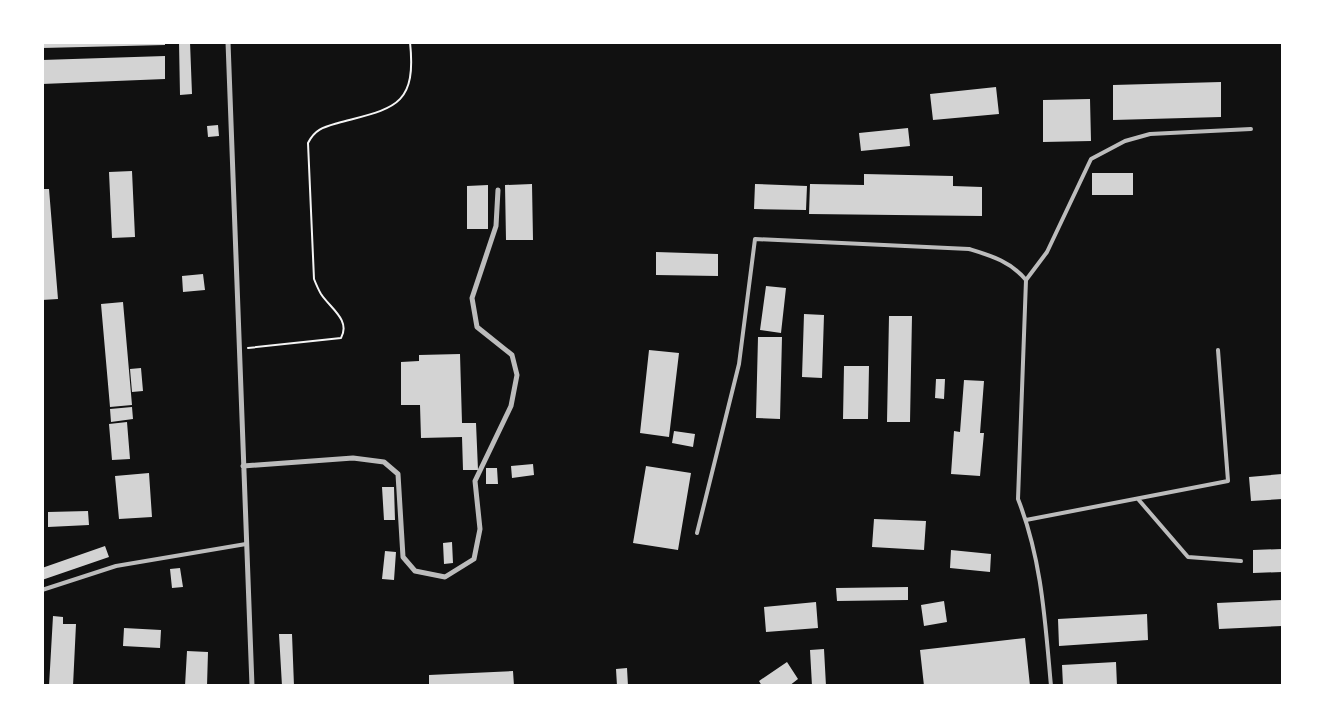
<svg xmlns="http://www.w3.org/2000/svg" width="1325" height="728" font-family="'Work Sans',sans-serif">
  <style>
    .building { fill: #d3d3d3 }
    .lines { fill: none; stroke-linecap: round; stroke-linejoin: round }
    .path { stroke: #f5f5f5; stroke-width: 2 }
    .service { stroke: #bcbcbc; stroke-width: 4 }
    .minor { stroke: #bcbcbc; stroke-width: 5 }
  </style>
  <rect width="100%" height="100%" fill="#111"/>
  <path class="building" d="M42,42h123v3l-123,3z
    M179,42h11l2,52 -12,1z
    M165,56v23l-123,5v-24z
    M1221,82v35l-108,3v-35z
    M996,87l3,27 -66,6 -3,-26z
    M1090,99l1,42 -48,1v-42z
    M218,125l1,11 -11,1 -1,-11z
    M908,128l2,18 -49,5 -2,-18z
    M132,171l3,66 -23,1 -3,-66z
    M1092,173h41v22h-41z
    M864,174l89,2v10l29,1v29l-173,-2 1,-30 54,1z
    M532,184l1,56h-27l-1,-55z
    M755,184l52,2 -1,24 -52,-1z
    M488,185v44h-21v-43z
    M42,189h7l9,110 -16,1z
    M656,252l62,2v22l-62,-1z
    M203,274l2,16 -22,2 -1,-16z
    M766,286l20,2 -5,45 -21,-3z
    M123,302l9,103 -22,2 -9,-103z
    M804,314l20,1 -2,63 -20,-1z
    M889,316h23l-2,106h-23z
    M758,337h24l-2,82 -24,-1z
    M649,350l30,3 -10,84 -29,-4z
    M460,354l2,69h14l2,47h-15l-1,-33 -41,1 -1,-33h-19v-43l18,-1v-6z
    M844,366h25l-1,53h-25z
    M141,368l2,23 -11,1 -2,-23z
    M936,379h9l-1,20 -9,-1z
    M964,380l20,1 -4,52h4l-4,43 -29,-2 3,-43 6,1z
    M132,407l1,12 -22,3 -1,-13z
    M127,422l3,37 -18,1 -3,-36z
    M674,431l21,3 -2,13 -21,-4z
    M533,464l1,11 -22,3 -1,-12z
    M646,466l45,7 -13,77 -45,-7z
    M486,468h11l1,16h-12z
    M149,473l3,44 -33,2 -4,-43z
    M1282,474v25l-31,2 -2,-24z
    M382,487h12l1,33h-11z
    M88,511l1,14 -41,2v-15z
    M874,519l52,2 -2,29 -52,-3z
    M452,542l1,21 -9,1 -1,-21z
    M105,546l4,11 -67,23v-12z
    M1282,549v23l-29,1v-23z
    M951,550l40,4 -1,18 -40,-4z
    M385,551l11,1 -2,28 -12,-1z
    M180,568l3,19 -11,1 -2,-19z
    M908,587v13l-71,1 -1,-13z
    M1282,600v26l-63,3 -2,-26z
    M944,601l3,21 -23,4 -3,-21z
    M816,602l2,26 -52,4 -2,-25z
    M1147,614l1,26 -89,6 -1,-27z
    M53,616l10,1v7h13l-3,62h-24z
    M124,628l37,2 -1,18 -37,-2z
    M279,634h13l2,52h-12z
    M1025,638l5,48h-106l-4,-36z
    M824,649l2,37h-14l-2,-36z
    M187,651l21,1 -1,34h-22z
    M787,662l11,17 -9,7h-27l-3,-5z
    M1116,662l1,24h-54l-1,-21z
    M627,668l1,18h-11l-1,-17z
    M513,671l1,15h-85v-11z"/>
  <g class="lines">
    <path class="path" d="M248,348l93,-10c10,-18 -11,-30 -20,-44 -3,-5 -5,-10 -7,-15l-6,-136c7,-14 16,-16 30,-20 55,-15 79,-15 72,-81"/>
    <path class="service" d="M1026,280l21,-28 44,-93 34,-18 25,-7 101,-5
      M1138,499l50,58 53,4
      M1026,520l202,-39 -10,-131
      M697,533l42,-169 16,-125 214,10c23,7 41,12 57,31l-8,219c24,61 27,122 33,187
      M42,590l74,-24 130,-22"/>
    <path class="minor" d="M228,42l24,644
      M243,466l110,-8 31,4 14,12 5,83 12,14 30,6 29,-18 6,-30 -5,-48 36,-75 6,-31 -5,-20 -35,-28 -5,-29 24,-72 2,-36"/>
  </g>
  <rect width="1325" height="728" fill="none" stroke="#ffffff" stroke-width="88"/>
</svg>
